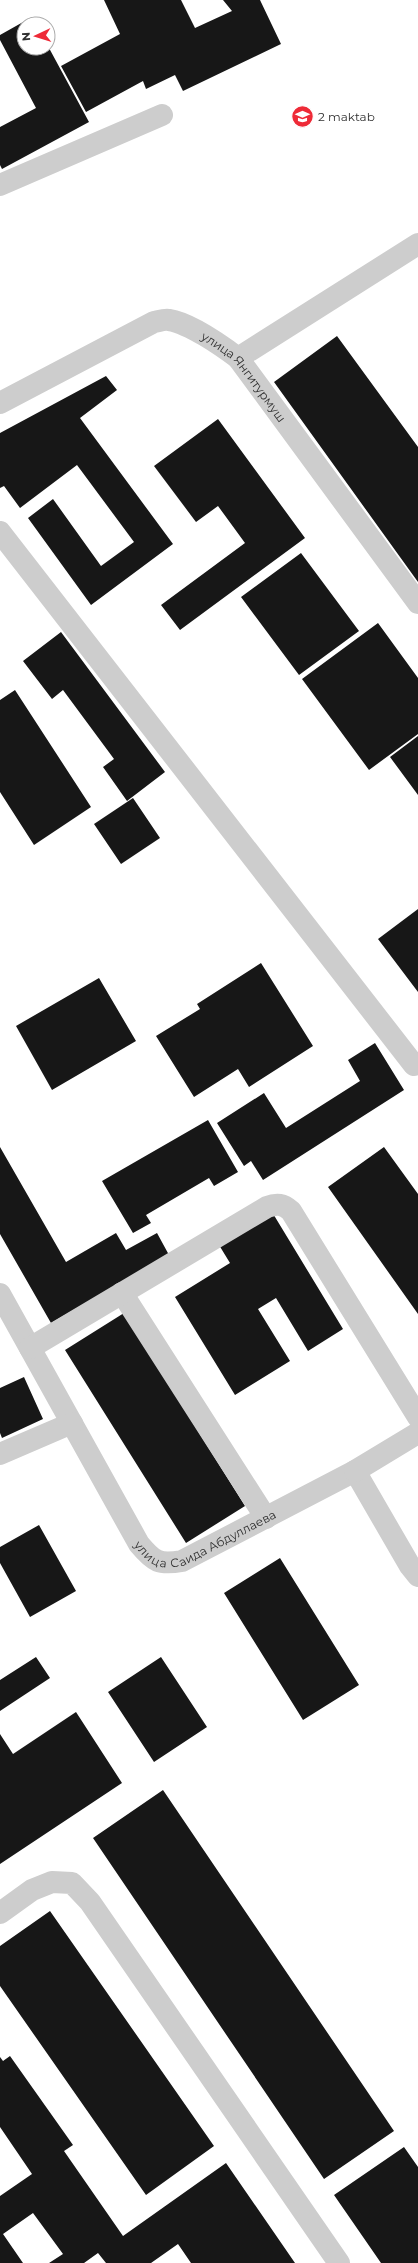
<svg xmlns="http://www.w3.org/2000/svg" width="418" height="2263" font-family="Montserrat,sans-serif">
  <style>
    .building { fill: #171717 }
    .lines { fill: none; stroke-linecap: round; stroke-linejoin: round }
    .minor { stroke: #cdcdcd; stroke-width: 22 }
    .labels { text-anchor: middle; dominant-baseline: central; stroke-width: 4; stroke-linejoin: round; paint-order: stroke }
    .poi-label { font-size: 12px; fill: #303030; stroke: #fff; text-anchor: start }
    .street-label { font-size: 12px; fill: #303030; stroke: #fff }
  </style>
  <rect width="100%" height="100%" fill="#fff"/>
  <path class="building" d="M104,0h77l14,28 37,-17 -9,-11h37l21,44 -98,47 -8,-16 -29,14 -3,-8 -57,31 -25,-46 59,-32z
    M32,17l4,7h-12v24h25l40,74 -87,47 -2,-4v-38l36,-19 -36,-68v-5z
    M337,336l81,111v135l-144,-200z
    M106,376l11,14 -37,28 93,126 -82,61 -63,-87 25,-19 48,67 33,-24 -57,-77 -57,43 -16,-22 -4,2v-55z
    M218,419l87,119 -125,92 -19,-25 84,-62 -27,-37 -22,16 -42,-56z
    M301,553l58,78 -60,44 -58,-78z
    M378,623l40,55v56l-49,36 -67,-91z
    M61,632l104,140 -38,29 -24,-34 11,-8 -51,-69 -11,9 -29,-38z
    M15,690l76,117 -57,38 -34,-53v-92z
    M418,736v59l-28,-38z
    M133,798l27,40 -39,26 -27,-40z
    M418,909v83l-40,-53z
    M261,963l52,83 -64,41 -11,-18 -44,28 -38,-61 44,-27 -3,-5z
    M99,978l37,63 -84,49 -36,-64z
    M375,1043l29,47 -141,90 -12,-19 -7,5 -27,-43 47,-30 22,35 74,-47 -12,-21z
    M208,1120l30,52 -24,14 -5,-8 -63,37 5,8 -18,10 -31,-52z
    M0,1147l66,115 50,-29 10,17 31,-17 12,22 -118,68 -51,-89z
    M384,1147l34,47v120l-90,-127z
    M272,1212l71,117 -35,22 -32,-53 -18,11 32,52 -55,34 -60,-98 55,-34 -11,-18z
    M124,1313l121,193 -59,37 -121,-193z
    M24,1377l19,42 -41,19 -2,-5v-45z
    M39,1525l37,66 -46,26 -30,-54v-16z
    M280,1558l79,127 -56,35 -79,-127z
    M36,1657l14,21 -50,33v-31z
    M161,1657l46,70 -53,35 -46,-70z
    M76,1712l46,71 -122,81v-130l13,20z
    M163,1790l231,341 -70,48 -231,-341z
    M50,1911l164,235 -68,49 -146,-209v-40z
    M10,2056l63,89 -9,6 59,85 103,-73 69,100h-104l-13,-19 -27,19h-45l-8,-10 -14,10h-35l14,-9 -30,-41 -30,21 20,29h-23v-67l32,-22 -32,-47v-70l3,4z
    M404,2147l14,20v96h-37l-47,-68z"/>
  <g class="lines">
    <g class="minor">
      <path d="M0,185l162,-70"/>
      <path d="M238,358l180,-114"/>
      <path id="s1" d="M0,403l154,-81c5,-1 11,-3 15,-2 20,3 53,26 69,38l180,245"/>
      <path d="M0,532l414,533"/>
      <path d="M122,1293l144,225"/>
      <path id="s2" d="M0,1294l139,250c15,18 20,21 43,17l173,-90 55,95 8,10"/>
      <path d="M30,1348l237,-141c10,-4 16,-3 24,4l127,206"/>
      <path d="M0,1454l72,-31"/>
      <path d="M355,1471l63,-38"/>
      <path d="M0,1913l32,-23 20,-8 20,1 18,19 249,361"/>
    </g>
  </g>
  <defs>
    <symbol id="school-disc" viewBox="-11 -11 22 22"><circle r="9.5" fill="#ee2a37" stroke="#fff"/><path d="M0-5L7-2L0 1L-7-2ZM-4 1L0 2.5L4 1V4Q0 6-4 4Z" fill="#fff"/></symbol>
  </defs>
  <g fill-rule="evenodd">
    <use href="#school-disc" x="290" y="104" width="25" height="25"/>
  </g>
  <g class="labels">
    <g class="poi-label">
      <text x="318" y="116">2 maktab</text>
    </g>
    <g class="street-label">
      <text stroke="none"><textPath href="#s1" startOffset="286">улица Янгитурмуш</textPath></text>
      <text stroke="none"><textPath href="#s2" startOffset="362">улица Саида Абдуллаева</textPath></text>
    </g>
  </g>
  <g transform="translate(36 36) rotate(266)"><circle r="19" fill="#ffffff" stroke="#acacac"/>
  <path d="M0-3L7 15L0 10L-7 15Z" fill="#ee2a37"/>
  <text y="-6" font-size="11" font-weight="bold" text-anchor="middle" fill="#303030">N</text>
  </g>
</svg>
